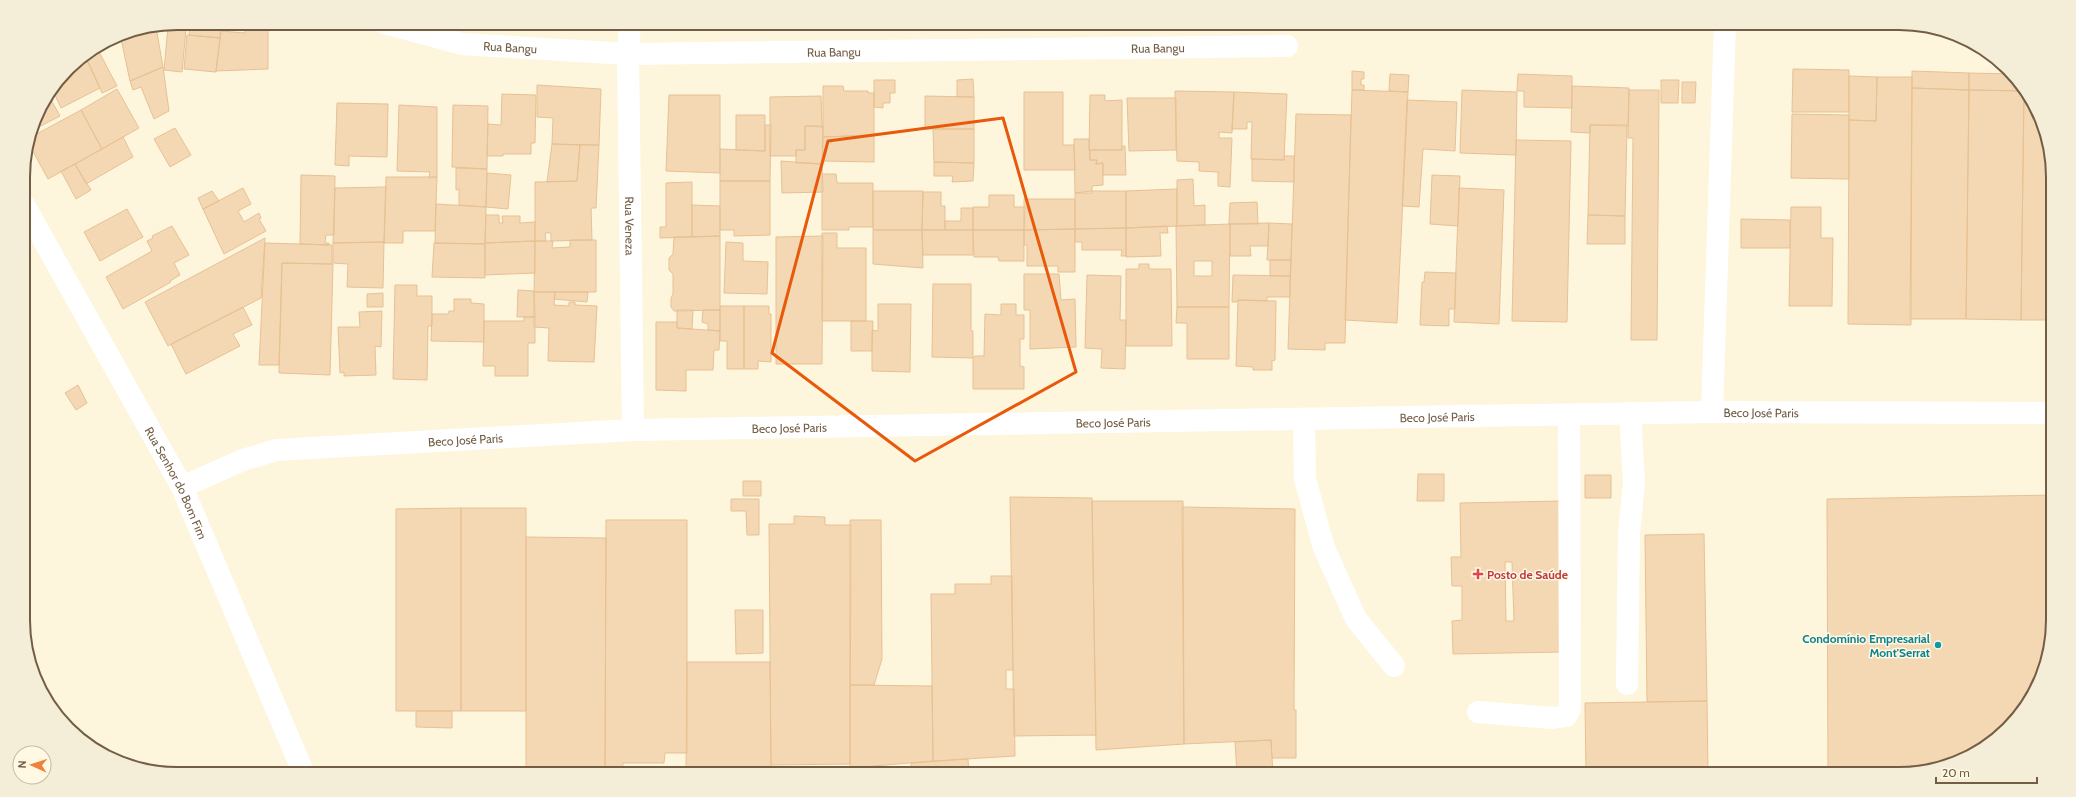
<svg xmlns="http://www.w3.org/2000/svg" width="2076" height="797" font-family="Cabin,sans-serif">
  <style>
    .building { fill: #f4d8b3; stroke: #e7c193; fill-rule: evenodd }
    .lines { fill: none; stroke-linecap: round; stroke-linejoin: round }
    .minor { stroke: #fff; stroke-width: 22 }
    .marked { fill: none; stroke: #e8590c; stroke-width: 3; stroke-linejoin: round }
    .health-dot { fill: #e0444e; stroke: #fff9e4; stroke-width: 1.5 }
    .culture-dot { fill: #0f9aa8; stroke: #fff9e4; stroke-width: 1.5 }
    .labels { text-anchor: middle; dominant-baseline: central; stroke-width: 3; stroke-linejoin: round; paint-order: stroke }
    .street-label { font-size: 12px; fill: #735d45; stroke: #fff9e4 }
    .health-label { font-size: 12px; font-weight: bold; fill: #be3a42; stroke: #fff9e4; text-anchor: start }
    .culture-label { font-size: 12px; font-weight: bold; fill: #0d838f; stroke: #fff9e4; text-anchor: end }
    .rim { fill: none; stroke: #735d45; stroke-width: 2 }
  </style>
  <rect width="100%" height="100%" fill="#fdf6dd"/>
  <path class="building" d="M190,23h31l-1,15 -31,-3z
    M245,23h23v46l-52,2 5,-40 24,2z
    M640,23h11v2l-12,-1z
    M658,23h30v2z
    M688,23h31v6l-31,-2z
    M774,23h21v3l-21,-1z
    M156,27l7,40 -33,14 -10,-47z
    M168,27l18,2 -4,43 -18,-2z
    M120,34v3l-10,3 9,-5z
    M187,35l33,3 -4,34 -32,-3z
    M97,48l20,38 -15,7 -14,-31 -1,1 -4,-6z
    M83,57l4,6 1,-1 12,26 -39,20 -8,-17 22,-30z
    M163,67l6,44 -15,8 -13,-32 -8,3 -3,-9z
    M1793,69l56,1v42h-57z
    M1352,71l12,1v7h-3v6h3v5h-12z
    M1912,71l57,2v17l-57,-2z
    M1969,73l44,1 11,17 -55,-1z
    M1390,74l19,1 -1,17 -19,-1z
    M1518,74l54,2v32l-48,-1v-16h-7z
    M1849,76l28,1 -1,44 -27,-1z
    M1877,77h35l-1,248 -63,-1 1,-204 27,1z
    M973,79l1,18h-17v-17z
    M874,80h21v13h-5v10h-7v5l-9,-1z
    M1661,80h18l-1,23h-17z
    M1682,82h14l-1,21h-13z
    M537,85l64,4 -2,56 -47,-1 1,-26 -16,-1z
    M823,86h20l1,5h24v2h6v42l-51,2z
    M1572,86l57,2 -1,38 -38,-1v8l-19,-1z
    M1912,88l57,2 -3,229h-56z
    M117,89l22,39 -37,21 -21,-39z
    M1352,90l56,2 -11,231 -52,-3z
    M1462,90l55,2 -1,63 -56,-2z
    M1629,90h30l-2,250h-26l2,-202h-5z
    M1969,90l55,1 -3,229 -55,-1z
    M1175,91l59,1 -2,41 -13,-1v6h13l-2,49 -12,-1v-14l-19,-1v-9l-22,-1z
    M2024,91l17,27 11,39v163h-31z
    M1024,92h39v53h11l1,25h-51z
    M1234,92l53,2 -3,66 -33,-1 1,-37h-5v7h-15z
    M502,94l34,1 -1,48h-4v11h-28v2h-16l1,-32 13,1z
    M669,95h51v78l-54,-2z
    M1090,95h15v6l17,-1v50h-33z
    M49,96l11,20 -27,14 6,-21z
    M821,96l1,31 -17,-1v24h-9v6h-26v-59z
    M925,96l49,1v32h-49z
    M1127,98h49v52l-47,1z
    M1407,100l50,2 -2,49 -32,-2 -4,58 -17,-1z
    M337,103l51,1 -1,53 -38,-1v10l-14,-1z
    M399,105l38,2v70l-8,1 1,-6 -33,-1z
    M453,105l35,1 -1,63 -35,-2z
    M81,110l21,39 -54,30 -19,-35 2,-7z
    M1296,114l55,1 -6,228h-20v7l-37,-1z
    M1792,114l57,1v64l-58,-1z
    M736,115h29v36l-29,-1z
    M765,125h6l-1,56h-50v-32l45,2z
    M1590,125h37l-2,91 -37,-1z
    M805,126h18l-1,38 -26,-1v-13h9z
    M175,128l16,27 -21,12 -16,-28z
    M933,129h41v34l-40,-1z
    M874,135v27l-51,-1v-24z
    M123,137l10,20 -47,27 -11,-20z
    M1074,139h15l1,21h7l-1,4 7,-1v22l-11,1v7h-17z
    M1516,140l55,1 -4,181 -55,-1z
    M552,144l28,1 -3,36 -30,1z
    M580,145h19l-3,63h-5l1,32 -41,1v-8h-6l1,8h-11v-59l42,-1z
    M1123,146h2l1,29h-23v-12l-7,1 1,-4h-7v-10h32z
    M1284,156h10v26l-42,-1v-22l32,1z
    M781,161l41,3 1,28 -41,1z
    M934,162l40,1 -1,18 -21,1 1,-6h-19z
    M75,164l16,26 -15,9 -15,-28z
    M456,168l31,1 -1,38 -27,-2v-16l-3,1z
    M487,173l24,2 -3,34 -22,-2z
    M822,174h14l1,9h36v44h-24v3h-27z
    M301,175l34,1 -1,59h-8l-1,8h4v2l-29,-1z
    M1432,175l28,1 -2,50 -28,-2z
    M386,177h51l-2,54h-32v12h-19z
    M1193,179l1,27 11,-1v20l-28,1v-46z
    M720,181h50v54l-36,1v-6h-14z
    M692,182v55l-32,1v-11h6v-44z
    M386,187l-2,55 -51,1 2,-55z
    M243,188l8,16 -13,7 6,11 15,-9 2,5 -2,1 7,12 -42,23 -21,-45z
    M1459,188l45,2 -5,134 -45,-2z
    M1177,189v37l-51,2v-37z
    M212,191l7,10 -16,8 -5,-11z
    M873,191h50l-1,39h-49z
    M1092,191h34v37l-51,1v-36z
    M923,192h18v14h4v24h-23z
    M989,195h25v12h11l-1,23h-51v-23h16z
    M1024,199h51v30l-51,1z
    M1257,202l1,22h-29l1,-21z
    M436,204l50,3 -1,37 -50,-1z
    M692,205l28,1v30l-28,1z
    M1791,207h30v31h12l-1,68h-43z
    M961,208h12v22h-28v-9h16z
    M127,209l16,28 -43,24 -16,-29z
    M486,215h13v8h4l-1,-7h18v7l15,-1v19l-50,2z
    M1588,215l37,1v28h-38z
    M1741,219l49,1v28h-49z
    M1269,223l23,1 -1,36h-24z
    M1269,223l-1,23h-18l1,10h-21v-32z
    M1230,224l-1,83h-52l-1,-81zM1194,261h18v15h-18z
    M172,226l17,29 -15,8 6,12 -10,6 1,1 -48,27 -17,-32 46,-26 -5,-10 6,-3 -1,-2z
    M1167,226l1,7h-8l1,23 -35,1v-29z
    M1126,228v28h-5l1,-6h-40v-8h-7v-13z
    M1075,229v43h-17v-6h-31v-21h-3v-15z
    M873,230h49l1,38 -50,-4z
    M922,230h51v25h-50z
    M973,230h51v31h-25l-1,-4h-24z
    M822,233h15v15h29v73h-44z
    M720,236v74l-46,1 -3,-4v-9l2,-4v-20l-4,-4v-12l4,-4 1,-17z
    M823,236l-1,128h-46v-127z
    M265,238l-4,60 -93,48 -23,-44z
    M570,240h26v52h-62l1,-51h18l-1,7 18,-1z
    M535,241v32l-50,2v-32z
    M384,242l-1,46 -36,-1 1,-23 -15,-1v-20z
    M726,242l17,1v18l25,1 -1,32 -43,-1z
    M265,243l67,2v19l-50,-1 -3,102h-20z
    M434,243l51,1v34l-53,-1z
    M1270,260h21l-1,16h-20z
    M282,263l51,1 -3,111 -51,-2z
    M1139,264h10v5h22l1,77h-46v-77h13z
    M1425,272l31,1 -1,36h-6v17l-29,-1 2,-43h2z
    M1024,274h35l2,26 14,-1 1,48 -46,2v-39h-6z
    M1087,275l34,1 -1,44h6l-1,49 -24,-1 1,-19 -17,-1z
    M1233,275l57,1v21h-23v4l-29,-1 -1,2h-5z
    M933,284h38v47h2v27l-41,-1z
    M395,285h22v11h15v30h-4l-1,54 -34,-1z
    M518,290l16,1 1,26h-18z
    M534,292h21l-1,13 15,1v-4h6v3l22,1 -3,56 -46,-1 1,-33 -15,-1z
    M555,292h33l-1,10 -33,-3z
    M383,293v14h-16v-13z
    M454,299h17v4l13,1v38l-53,-1 1,-27h16l1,-3h5z
    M1238,300l38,1 -1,59 -3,1v9h-19v-3l-17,-1z
    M878,304h33l-1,68 -38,-1v-41l6,1z
    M1001,304h15v11h8v24h-4v27l4,1v22h-51v-30l2,-3h9l1,-42 16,1z
    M720,306h24v63h-17v-28h-7z
    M744,306h25v8h2v48l-13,-1v8h-14z
    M243,307l9,18 -19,9 7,12 -54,28 -15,-30z
    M1177,307h52v52h-42v-36h-11z
    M677,310h16l-1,19 -15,-1z
    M703,310h17v21l-12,-1v-6l-6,-2z
    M382,311l-1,36 -6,-1 1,29 -32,1v-4l-4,1 -2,-46h22l-1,-15z
    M524,317h11v26h-7v33h-33v-10h-12l1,-45h40z
    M851,321h22l-1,30h-21z
    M656,322h21v6l43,3 -1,19h-5l-1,20h-27v21l-30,-1z
    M78,385l9,18 -11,7 -11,-17z
    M1418,474h26v27h-27z
    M1585,475h26v23h-26z
    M743,481h18v15h-18z
    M2053,495v125l-8,49 -24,44 -29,29 -44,24 -40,8h-80l-1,-275z
    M1010,497l82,1 4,237 -82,1z
    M731,499h28v36h-12l-1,-24h-15z
    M1092,501h91l1,243 -88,6z
    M1561,501l2,151 -110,2 -1,-33 10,-1v-34h-10l-1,-29h10l-1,-54zM1505,562h7l2,59h-8z
    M1182,507l113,2 -1,201h2v48h-24l-1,-18 -87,4z
    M461,508h65v203h-65z
    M461,508v203h-65v-202z
    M794,516l31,1v8h26l-1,239 -79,1 -2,-241h25z
    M606,520h81v233h-22l-1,10h-41l-1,11h-17z
    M850,520h31l1,139 -8,26h-24z
    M1704,534l3,167 -60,1 -2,-167z
    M526,537l80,1 -1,236h-26l1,-4h-54z
    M991,576h21l1,94h-7v19h8l1,67 -82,5 -2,-167h24v-10h36z
    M735,610h28v43l-27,1z
    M687,662h83l1,111 -85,1z
    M850,685l82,1 1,75 -83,7z
    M1707,701l1,73h-122l-1,-71z
    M416,711h36v17l-36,-1z
    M1271,740l2,34h-36l-2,-32z
    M968,759l1,15h-58v-11z"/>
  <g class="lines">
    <g class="minor">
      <path id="s1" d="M384,23l78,21 166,10 659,-8"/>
      <path id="s2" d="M630,23l-2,31 5,376"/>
      <path id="s3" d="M24,205l158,282 122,287"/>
      <path d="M1712,412l13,-389"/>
      <path d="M1304,419l1,60 19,69 32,71 38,47"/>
      <path id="s4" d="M182,487l61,-27 33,-10 357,-20 1079,-18 340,1"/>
      <path d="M1627,684l2,-151 5,-50 -4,-70"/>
      <path d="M1478,712l75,6 13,-2 4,-7 -1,-294"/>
    </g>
  </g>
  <path class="marked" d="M1003,118l73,254 -161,89 -143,-108 56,-212z"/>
  <path class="health-dot" d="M1476 568h4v4h4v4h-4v4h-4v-4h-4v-4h4z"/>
  <circle class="culture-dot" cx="1938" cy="645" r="4"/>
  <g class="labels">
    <g class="street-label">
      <text stroke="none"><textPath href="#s1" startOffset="129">Rua Bangu</textPath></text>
      <text stroke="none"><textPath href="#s1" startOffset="777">Rua Bangu</textPath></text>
      <text stroke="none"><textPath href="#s1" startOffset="453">Rua Bangu</textPath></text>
      <text stroke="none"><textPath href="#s2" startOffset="203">Rua Veneza</textPath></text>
      <text stroke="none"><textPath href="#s4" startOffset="1587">Beco José Paris</textPath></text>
      <text stroke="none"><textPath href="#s4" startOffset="1263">Beco José Paris</textPath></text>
      <text stroke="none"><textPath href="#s4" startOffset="939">Beco José Paris</textPath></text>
      <text stroke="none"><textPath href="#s4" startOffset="615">Beco José Paris</textPath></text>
      <text stroke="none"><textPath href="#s4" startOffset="291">Beco José Paris</textPath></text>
      <text stroke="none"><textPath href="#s3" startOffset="317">Rua Senhor do Bom Fim</textPath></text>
    </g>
    <g class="health-label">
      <text x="1487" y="574">Posto de Saúde</text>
    </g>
    <g class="culture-label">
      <text x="1930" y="638">Condomínio Empresarial<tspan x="1930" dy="14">Mont'Serrat</tspan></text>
    </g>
  </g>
  <path d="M0 0H2076V797H0ZM177 30H1899A147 147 0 0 1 2046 177V620A147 147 0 0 1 1899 767H177A147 147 0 0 1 30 620V177A147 147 0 0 1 177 30Z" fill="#f4edd7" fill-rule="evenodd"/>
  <path class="rim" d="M177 30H1899A147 147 0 0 1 2046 177V620A147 147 0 0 1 1899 767H177A147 147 0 0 1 30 620V177A147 147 0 0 1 177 30Z"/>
  <g transform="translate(32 765) rotate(273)"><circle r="19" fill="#fff9e4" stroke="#c7bba4"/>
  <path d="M0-3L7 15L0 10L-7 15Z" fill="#ee813b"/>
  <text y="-6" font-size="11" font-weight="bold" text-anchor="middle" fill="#735d45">N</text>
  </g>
  <path d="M1936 777v6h101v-6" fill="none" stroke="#735d45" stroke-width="2"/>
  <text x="1942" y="777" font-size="12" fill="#735d45" stroke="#fff9e4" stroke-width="3" paint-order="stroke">20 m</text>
</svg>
